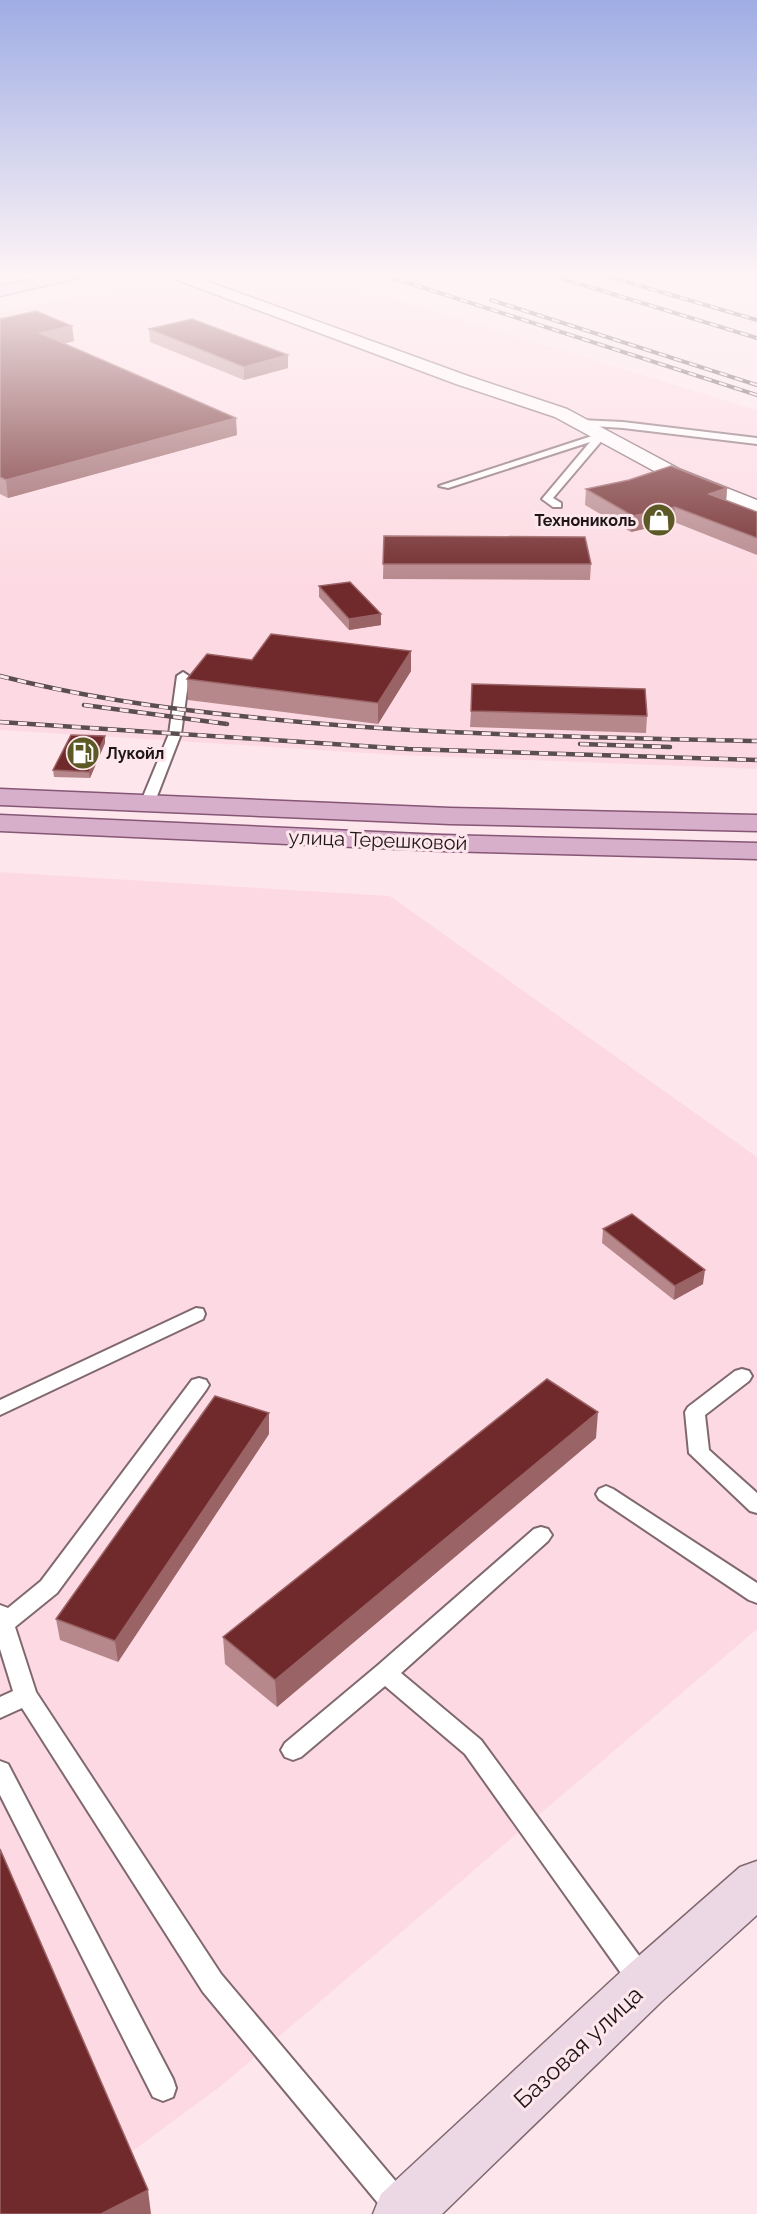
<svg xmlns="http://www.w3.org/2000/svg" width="757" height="2214" font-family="Raleway,sans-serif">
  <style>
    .built { fill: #fddae3 }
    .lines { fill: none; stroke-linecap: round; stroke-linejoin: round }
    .lane-casing { stroke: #80686f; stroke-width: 4 }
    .street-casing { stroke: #80686f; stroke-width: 3 }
    .secondary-casing { stroke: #80686f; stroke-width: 3 }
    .primary-casing { stroke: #865676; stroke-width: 3 }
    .lane { fill: #fff; fill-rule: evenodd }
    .street { fill: #fff; fill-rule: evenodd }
    .secondary { fill: #ecd7e5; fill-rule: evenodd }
    .primary { fill: #d8afcb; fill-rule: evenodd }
    .rail-far1-casing { stroke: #5a4e50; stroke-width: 4 }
    .rail-casing { stroke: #5a4e50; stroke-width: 4.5 }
    .rail-far1 { stroke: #fde7ec; stroke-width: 2; stroke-dasharray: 8; stroke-linecap: butt }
    .rail { stroke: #fde7ec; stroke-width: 3; stroke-dasharray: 9; stroke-linecap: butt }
    .wall { fill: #b6888c }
    .shaded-wall { fill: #9a6366 }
    .building { fill: #702a2c; stroke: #9a6366; stroke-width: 1.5 }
    .labels { text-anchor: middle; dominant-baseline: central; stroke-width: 6; stroke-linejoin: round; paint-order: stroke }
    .far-poi-label { font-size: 16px; font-weight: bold; fill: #1f1618; stroke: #fde7ec; text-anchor: end }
    .street-label { font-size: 20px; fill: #1f1618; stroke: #fde7ec }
    .near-street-label { font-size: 24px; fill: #1f1618; stroke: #fde7ec }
  </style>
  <rect width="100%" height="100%" fill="#fde7ec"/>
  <path class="built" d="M173,275h143l441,135v359l-360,-14 -397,-25v-417z
    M0,872l390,24 367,261v472l-536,457 -174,128h-47z"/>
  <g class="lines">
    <defs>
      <path id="lane" d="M580,420l43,2 134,16v6l-134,-16 -46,-3v-4z
        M601,433l3,1v4l-51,60 8,5v4h-8l-11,-8 48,-57 -142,46 -9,-2z
        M183,672l6,4 -8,58 -27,70 -7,4 -5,-1 -2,-3 29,-70 8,-58z
        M196,1308l7,1 2,5 -2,5 -203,96v-15z
        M742,1369l7,2 3,5 -3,5 -44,34 4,35 48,43v20l-7,-2 -61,-58 -4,-41 3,-5 47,-36z
        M199,1378l7,2 3,5 -3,5 -149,203 -42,34 21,65 185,282 188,223 4,10 -3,7h-23l-184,-222 -181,-284 -22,10v-21l13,-6 -13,-42v-44l8,3 33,-27 151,-201z
        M606,1486l7,3 144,94v20l-8,-3 -150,-101 -3,-5 3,-5z
        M541,1527l7,2 4,6 -4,6 -147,132 80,67 170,232 4,9 -4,9 -9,3 -9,-3 -168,-236 -80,-68 -84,71 -8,3 -8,-3 -4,-7 4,-7 92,-77 157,-137z
        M0,1761l8,3 165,315 3,9 -3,9 -10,4 -10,-4 -153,-302z"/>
      <path id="street" d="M170,275h20l278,101 99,33 114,61 76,30v13l-90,-35 -112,-61 -99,-33 -284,-106z"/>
      <path id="secondary" d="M54,275h27l-3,3 -78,18v-10z
        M757,1861v54l-95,86 -220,213h-69l8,-20 245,-227 114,-100z"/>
      <path id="primary" d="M0,789l450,19 307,7v16l-307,-7 -450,-19z
        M0,815l443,20 314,8v16l-314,-8 -443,-20z"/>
    </defs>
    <use href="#lane" class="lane-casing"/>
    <use href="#street" class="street-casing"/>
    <use href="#secondary" class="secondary-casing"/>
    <use href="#primary" class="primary-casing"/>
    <use href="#lane" class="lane"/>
    <use href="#street" class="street"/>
    <use href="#secondary" class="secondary"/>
    <use href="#primary" class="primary"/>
    <defs>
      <path id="rail-far1" d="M384,275l373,120
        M603,275l154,45
        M557,277l200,61
        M491,300l266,85"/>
      <path id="rail" d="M0,676c82,21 166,33 250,41 168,18 338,20 507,24
        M84,705l143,19
        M0,722l408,27 349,11
        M580,744l90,3"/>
    </defs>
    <use href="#rail-far1" class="rail-far1-casing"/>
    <use href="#rail" class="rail-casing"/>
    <use href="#rail-far1" class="rail-far1"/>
    <use href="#rail" class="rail"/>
  </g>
  <path class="wall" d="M0,319l74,22 -10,3 173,91 -229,63 -8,-4z
    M149,329l139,39 -44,12 -94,-38z
    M727,488l-1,13 31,11v43l-83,-33 -43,10 -46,-27 1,-16z
    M384,536l207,28 -1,16 -207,-1z
    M319,586l62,28v11l-32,5 -30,-33z
    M411,651v20l-33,53 -190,-24 -1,-21 65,-19z
    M471,711l176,5 -1,17 -176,-6z
    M105,743l-15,35 -36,-1 -1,-7z
    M603,1229l100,55 -29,16 -72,-57z
    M269,1434l-151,228 -58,-22 -4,-21z
    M596,1438l-319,269 -52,-43 -2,-27z"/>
  <path class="shaded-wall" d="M72,326l2,15 -33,8 -1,-16z
    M288,355v13l-44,12v-13z
    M236,418l1,17 -229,63 -2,-18z
    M727,488l-1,15 -17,-9z
    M675,507l-1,15 -43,10 2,-16z
    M381,614v11l-32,5v-11z
    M411,651v20l-33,53v-21z
    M105,736v7l-15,35 -1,-6z
    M705,1270l-2,14 -29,16 1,-14z
    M598,1412l-2,26 -319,269 -2,-27z
    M269,1413v21l-151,228 -3,-21z
    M148,2190l3,24h-50z"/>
  <path class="building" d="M36,311l36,15 -32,7 196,85 -230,62 -6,-3v-158z
    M192,319l96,36 -44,12 -95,-38z
    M671,466l56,22 -18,6 48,18v26l-82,-31 -42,9 -47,-27 43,-9z
    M384,536l201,1 6,27h-208z
    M350,582l31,32 -32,5 -30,-33z
    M271,634l140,17 -33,52 -191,-24 20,-25 45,6z
    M472,684l173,5 2,27 -176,-5z
    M71,735l34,1 -16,36 -36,-2z
    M632,1214l73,56 -30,16 -72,-57z
    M547,1379l51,33 -323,268 -52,-43z
    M215,1396l54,17 -154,228 -59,-22z
    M0,1849l148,341 -47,24h-101z"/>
  <linearGradient id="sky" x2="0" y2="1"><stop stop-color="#9fade4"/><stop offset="0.47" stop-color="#fef4f6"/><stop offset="1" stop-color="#fef4f6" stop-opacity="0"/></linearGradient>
  <rect width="757" height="584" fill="url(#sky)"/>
  <defs>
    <symbol id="shop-disc" viewBox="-11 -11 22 22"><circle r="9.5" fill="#5c5926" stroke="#fde7ec"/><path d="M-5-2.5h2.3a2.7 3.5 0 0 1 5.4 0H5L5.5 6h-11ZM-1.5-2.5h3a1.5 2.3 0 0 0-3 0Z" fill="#fff"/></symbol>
    <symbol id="fuel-disc" viewBox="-11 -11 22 22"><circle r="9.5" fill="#5c5926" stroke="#fde7ec"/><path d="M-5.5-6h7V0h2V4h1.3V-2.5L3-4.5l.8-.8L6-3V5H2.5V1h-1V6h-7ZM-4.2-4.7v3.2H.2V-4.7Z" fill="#fff"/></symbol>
  </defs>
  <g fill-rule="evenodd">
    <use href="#shop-disc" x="640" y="501" width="38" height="38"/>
    <use href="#fuel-disc" x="64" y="734" width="38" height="38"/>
  </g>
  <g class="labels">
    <g class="far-poi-label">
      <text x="636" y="520">Технониколь</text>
      <text x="106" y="753" text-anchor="start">Лукойл</text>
    </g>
    <g class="street-label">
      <text transform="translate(378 840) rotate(2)">улица Терешковой</text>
    </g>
    <g class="near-street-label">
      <text transform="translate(578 2047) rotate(-43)">Базовая улица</text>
    </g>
  </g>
</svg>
